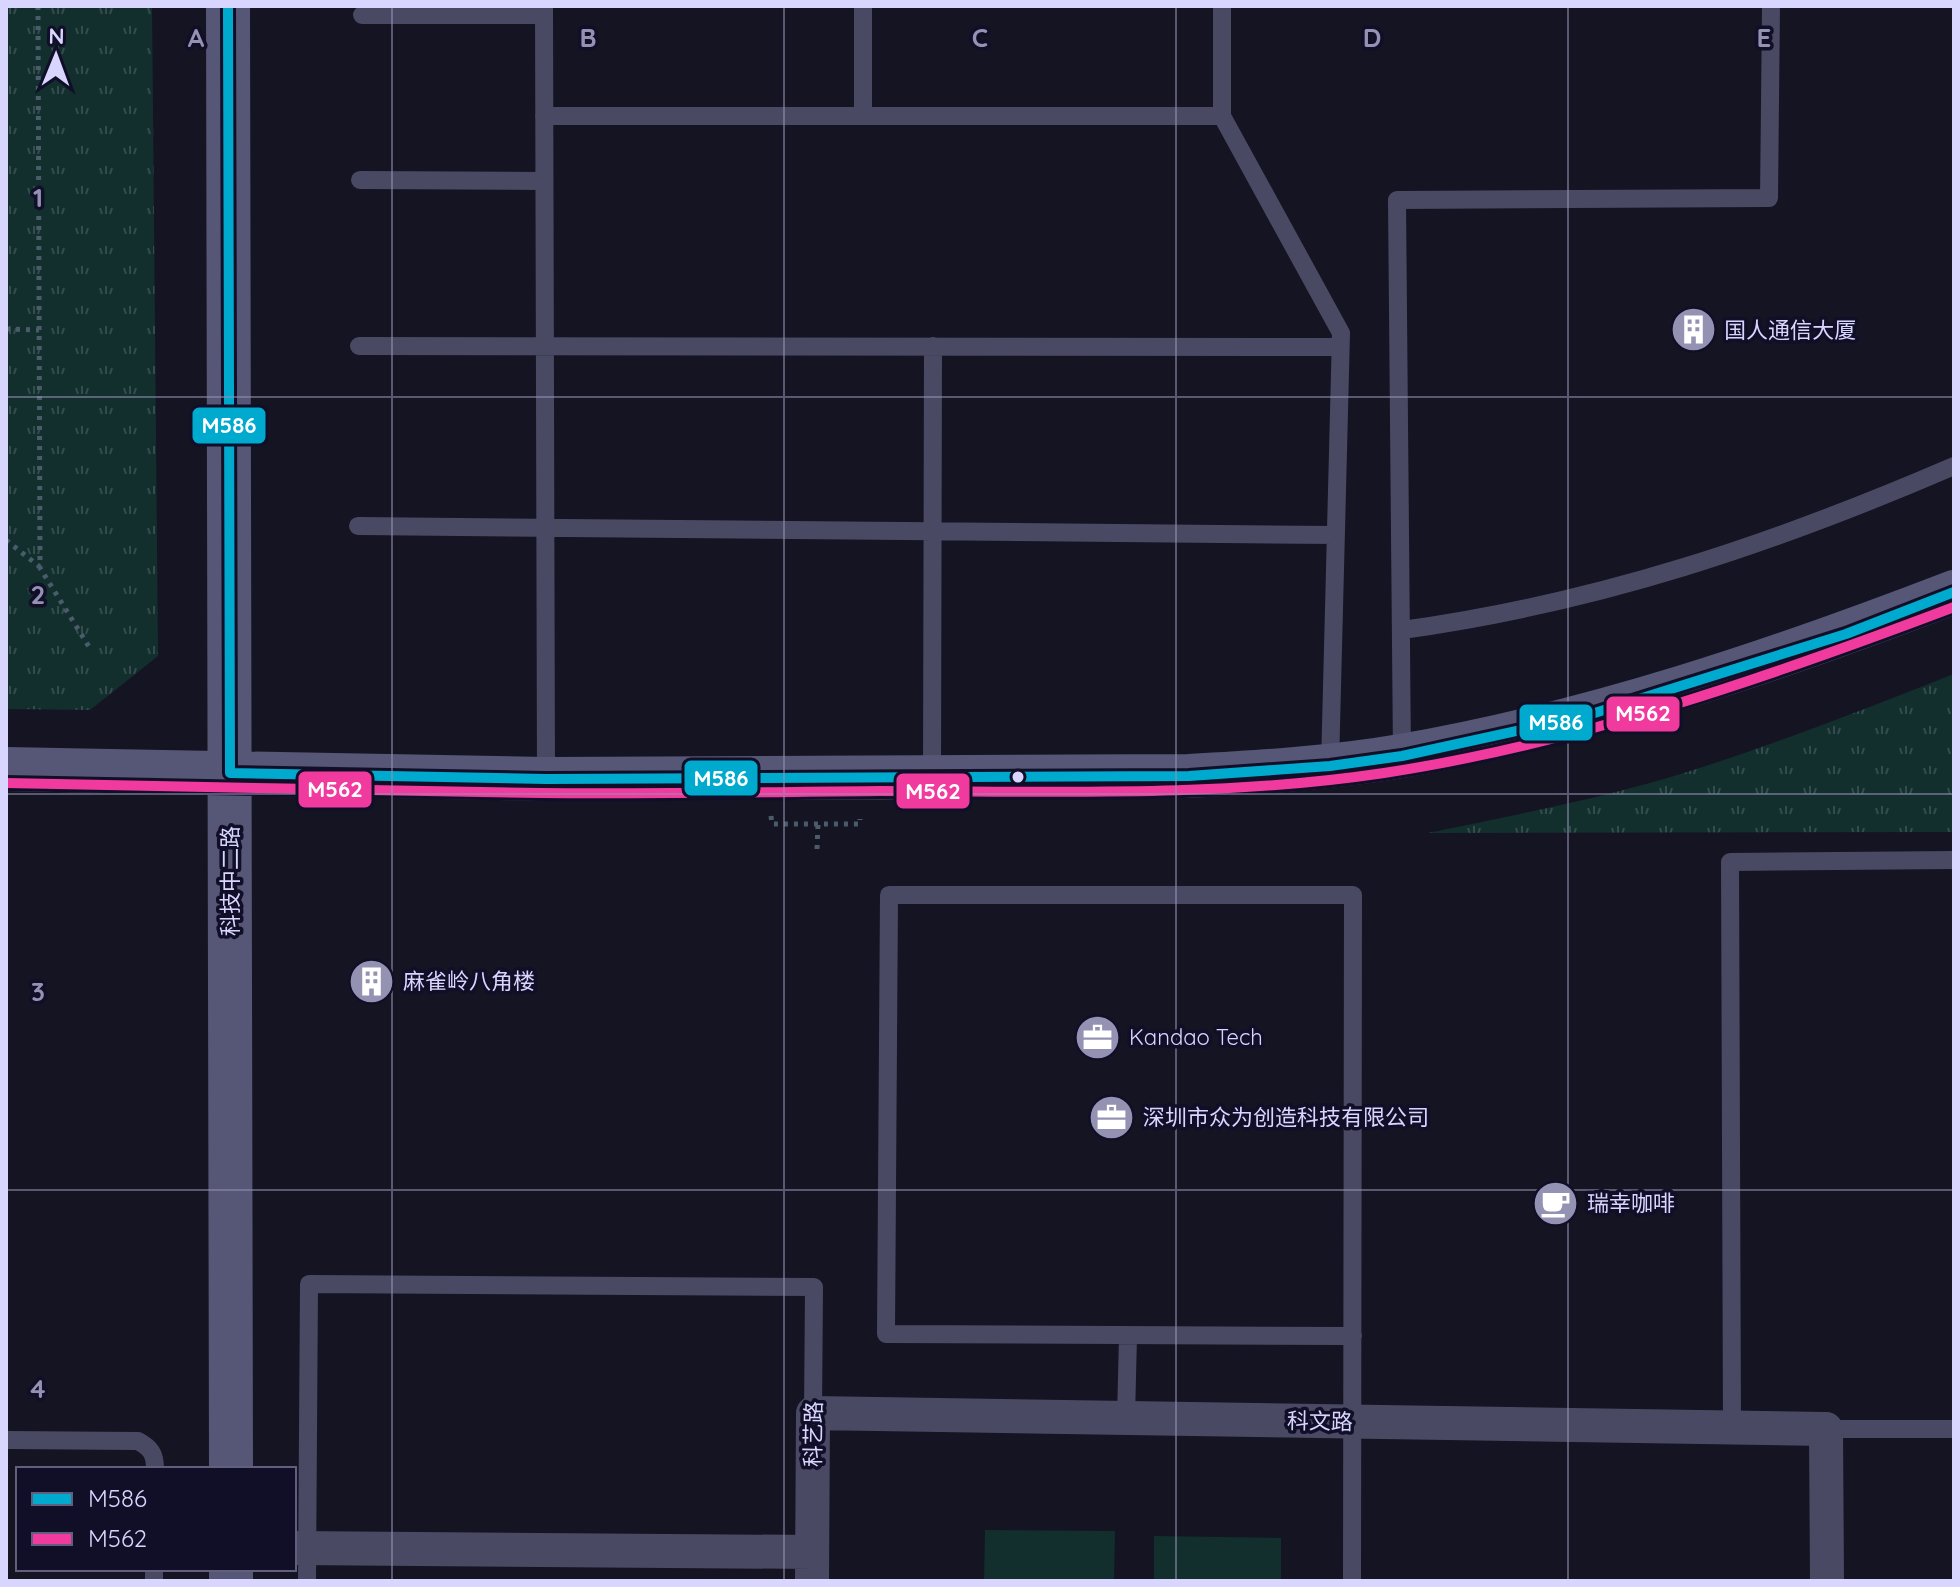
<svg xmlns="http://www.w3.org/2000/svg" width="1960" height="1587" font-family="Quicksand,'Noto Sans SC',sans-serif">
  <style>
    .grass { fill: url(#grass-tufts) }
    .pitch { fill: #122f2e }
    .lines { fill: none; stroke-linecap: round; stroke-linejoin: round }
    .path { stroke: #4a5b6a; stroke-width: 5; stroke-dasharray: 4 6; stroke-linecap: butt }
    .lane { stroke: #494963; stroke-width: 18 }
    .street { stroke: #494963; stroke-width: 34 }
    .secondary { stroke: #565676; stroke-width: 44 }
    .bus-1-casing { stroke: #110e28; stroke-width: 16 }
    .bus-2-casing { stroke: #110e28; stroke-width: 16 }
    .bus-1 { stroke: #00a9ce; stroke-width: 10 }
    .bus-2 { stroke: #f13a9d; stroke-width: 10 }
    .grid { fill: none; stroke: #9492b2; stroke-width: 2; stroke-opacity: 0.55 }
    .bus-dot { fill: #d8d6ff; stroke: #110e28; stroke-width: 3 }
    .labels { text-anchor: middle; dominant-baseline: central; stroke-width: 7; stroke-linejoin: round; paint-order: stroke }
    .poi-label { font-size: 22px; fill: #d8d6ff; stroke: #110e28; text-anchor: start }
    .street-label { font-size: 22px; fill: #d8d6ff; stroke: #110e28 }
    .grid-label { font-size: 26px; text-anchor: middle; font-weight: bold; fill: #9492b2; stroke: #110e28; stroke-width: 7; stroke-linejoin: round; paint-order: stroke }
    .line-badge { stroke: #110e28; stroke-width: 3 }
    .badge-label { font-size: 22px; text-anchor: middle; font-weight: bold; fill: #fff }
  </style>
  <defs>
    <pattern id="grass-tufts" width="24" height="20" patternUnits="userSpaceOnUse" patternTransform="scale(2)"><rect width="24" height="20" fill="#122f2e"/><path d="M3 7l-1-3M5 7V3M7 7l1-3M15 17l-1-3M17 17v-4M19 17l1-3" fill="none" stroke="#344c4d"/></pattern>
  </defs>
  <rect width="100%" height="100%" fill="#151422"/>
  <path class="grass" d="M6,6h146l6,650 -68,54 -84,-1z
    M1954,674v158l-526,1c86,-18 172,-34 256,-60 92,-29 181,-64 270,-99z"/>
  <path class="pitch" d="M985,1530l130,1 -1,50h-130z
    M1154,1536l127,2v43h-127z"/>
  <g class="lines">
    <path class="path" d="M38,6l2,562 51,82
      M6,329l33,1
      M6,540l34,27
      M771,816l1,8h88v-5
      M817,849l1,-25"/>
    <path class="lane" d="M544,6l2,773
      M1222,6v110l119,217 -11,433
      M362,15h182
      M863,115v-109
      M544,116h678
      M360,180l184,1
      M359,346l980,1
      M358,526l978,9
      M1402,630c196,-27 371,-86 552,-164
      M1402,756l-5,-556 372,-2 2,-192
      M932,778l1,-432
      M1126,1418l2,-82
      M1732,1428l-2,-566 224,-2
      M1826,1429h128
      M6,1440l132,1c13,7 17,13 17,28
      M154,1581v-12
      M307,1581l2,-297 505,3 -1,126
      M1352,1581l1,-686h-464l-3,439 467,2"/>
    <path class="street" d="M294,1548l518,4
      M812,1581l1,-168 1013,16 1,152"/>
    <path class="secondary" d="M228,6l3,1463
      M6,769l540,10 643,-3c71,-4 142,-8 212,-20 190,-33 374,-95 553,-164
      M231,1569v12"/>
    <defs>
      <path id="bus-1" d="M228,6l2,767 316,6 643,-3 141,-10 72,-10 183,-40 261,-82 108,-42"/>
      <path id="bus-2" d="M6,783c178,3 357,8 535,10 113,1 225,-1 338,-2 168,0 338,7 505,-18 196,-30 385,-96 570,-166"/>
    </defs>
    <use href="#bus-1" class="bus-1-casing"/>
    <use href="#bus-2" class="bus-2-casing"/>
    <use href="#bus-1" class="bus-1"/>
    <use href="#bus-2" class="bus-2"/>
  </g>
  <path class="grid" d="M392,6v1575M784,6v1575M1176,6v1575M1568,6v1575M6,397h1948M6,794h1948M6,1190h1948"/>
  <defs>
    <symbol id="building-disc" viewBox="-11 -11 22 22"><circle r="9.5" fill="#9492b2" stroke="#110e28"/><path d="M-4-6H4V6H1V3H-1V6H-4ZM-2.5-4.3h1.7v1.8h-1.7ZM.8-4.3h1.7v1.8H.8ZM-2.5-1h1.7V.8h-1.7ZM.8-1h1.7V.8H.8Z" fill="#fff"/></symbol>
    <symbol id="office-disc" viewBox="-11 -11 22 22"><circle r="9.5" fill="#9492b2" stroke="#110e28"/><path d="M-6-3h4V-5.5h4V-3h4V5H-6ZM-1-4.5V-3h2v-1.5ZM-6 0V1H6V0Z" fill="#fff"/></symbol>
    <symbol id="cafe-disc" viewBox="-11 -11 22 22"><circle r="9.5" fill="#9492b2" stroke="#110e28"/><path d="M-5.5-4.5H6V0H3Q3 3.5 0 3.5H-2.5Q-5.5 3.5-5.5 0ZM3-3.2v2h1.7v-2ZM-6 4.5H4V6H-6Z" fill="#fff"/></symbol>
  </defs>
  <g fill-rule="evenodd">
    <use href="#building-disc" x="1668" y="304" width="51" height="51"/>
    <use href="#building-disc" x="346" y="956" width="51" height="51"/>
    <use href="#office-disc" x="1072" y="1012" width="51" height="51"/>
    <use href="#office-disc" x="1086" y="1092" width="51" height="51"/>
    <use href="#cafe-disc" x="1530" y="1178" width="51" height="51"/>
  </g>
  <circle class="bus-dot" cx="1018" cy="777" r="7"/>
  <g class="labels">
    <g class="poi-label">
      <text x="1724" y="330">国人通信大厦</text>
      <text x="403" y="981">麻雀岭八角楼</text>
      <text x="1129" y="1037">Kandao Tech</text>
      <text x="1143" y="1117">深圳市众为创造科技有限公司</text>
      <text x="1587" y="1203">瑞幸咖啡</text>
    </g>
    <g class="street-label">
      <text transform="translate(230 881) rotate(-90)">科技中二路</text>
      <text transform="translate(1320 1421) rotate(1)">科文路</text>
      <text transform="translate(813 1434) rotate(-89)">科艺路</text>
    </g>
  </g>
  <g class="grid-label">
    <text x="196" y="47">A</text>
    <text x="588" y="47">B</text>
    <text x="980" y="47">C</text>
    <text x="1372" y="47">D</text>
    <text x="1764" y="47">E</text>
    <text x="38" y="207">1</text>
    <text x="38" y="604">2</text>
    <text x="38" y="1001">3</text>
    <text x="38" y="1398">4</text>
  </g>
  <g class="line-badge">
    <rect x="191" y="406" width="76" height="39" rx="8" fill="#00a9ce"/>
    <rect x="1605" y="695" width="76" height="38" rx="8" fill="#f13a9d"/>
    <rect x="1518" y="703" width="76" height="39" rx="8" fill="#00a9ce"/>
    <rect x="683" y="759" width="76" height="38" rx="8" fill="#00a9ce"/>
    <rect x="297" y="770" width="76" height="39" rx="8" fill="#f13a9d"/>
    <rect x="895" y="772" width="76" height="38" rx="8" fill="#f13a9d"/>
  </g>
  <g class="badge-label">
    <text x="229" y="433">M586</text>
    <text x="1643" y="721">M562</text>
    <text x="1556" y="730">M586</text>
    <text x="721" y="786">M586</text>
    <text x="335" y="797">M562</text>
    <text x="933" y="799">M562</text>
  </g>
  <rect width="1960" height="1587" fill="none" stroke="#d8d6ff" stroke-width="16"/>
  <rect x="16" y="1467" width="280" height="104" fill="#110e28" stroke="#615e7e" stroke-width="2"/>
  <rect x="32" y="1493" width="40" height="12" fill="#00a9ce" stroke="#615e7e" stroke-width="2"/>
  <text x="88" y="1507" font-size="24" fill="#d8d6ff">M586</text>
  <rect x="32" y="1533" width="40" height="12" fill="#f13a9d" stroke="#615e7e" stroke-width="2"/>
  <text x="88" y="1547" font-size="24" fill="#d8d6ff">M562</text>
  <g transform="translate(56 56) rotate(1)" stroke="#110e28" stroke-width="6" paint-order="stroke">
  <path d="M0-6L14 30L0 20L-14 30Z" fill="#d8d6ff"/>
  <text y="-12" font-size="22" font-weight="bold" text-anchor="middle" fill="#d8d6ff">N</text>
  </g>
</svg>
